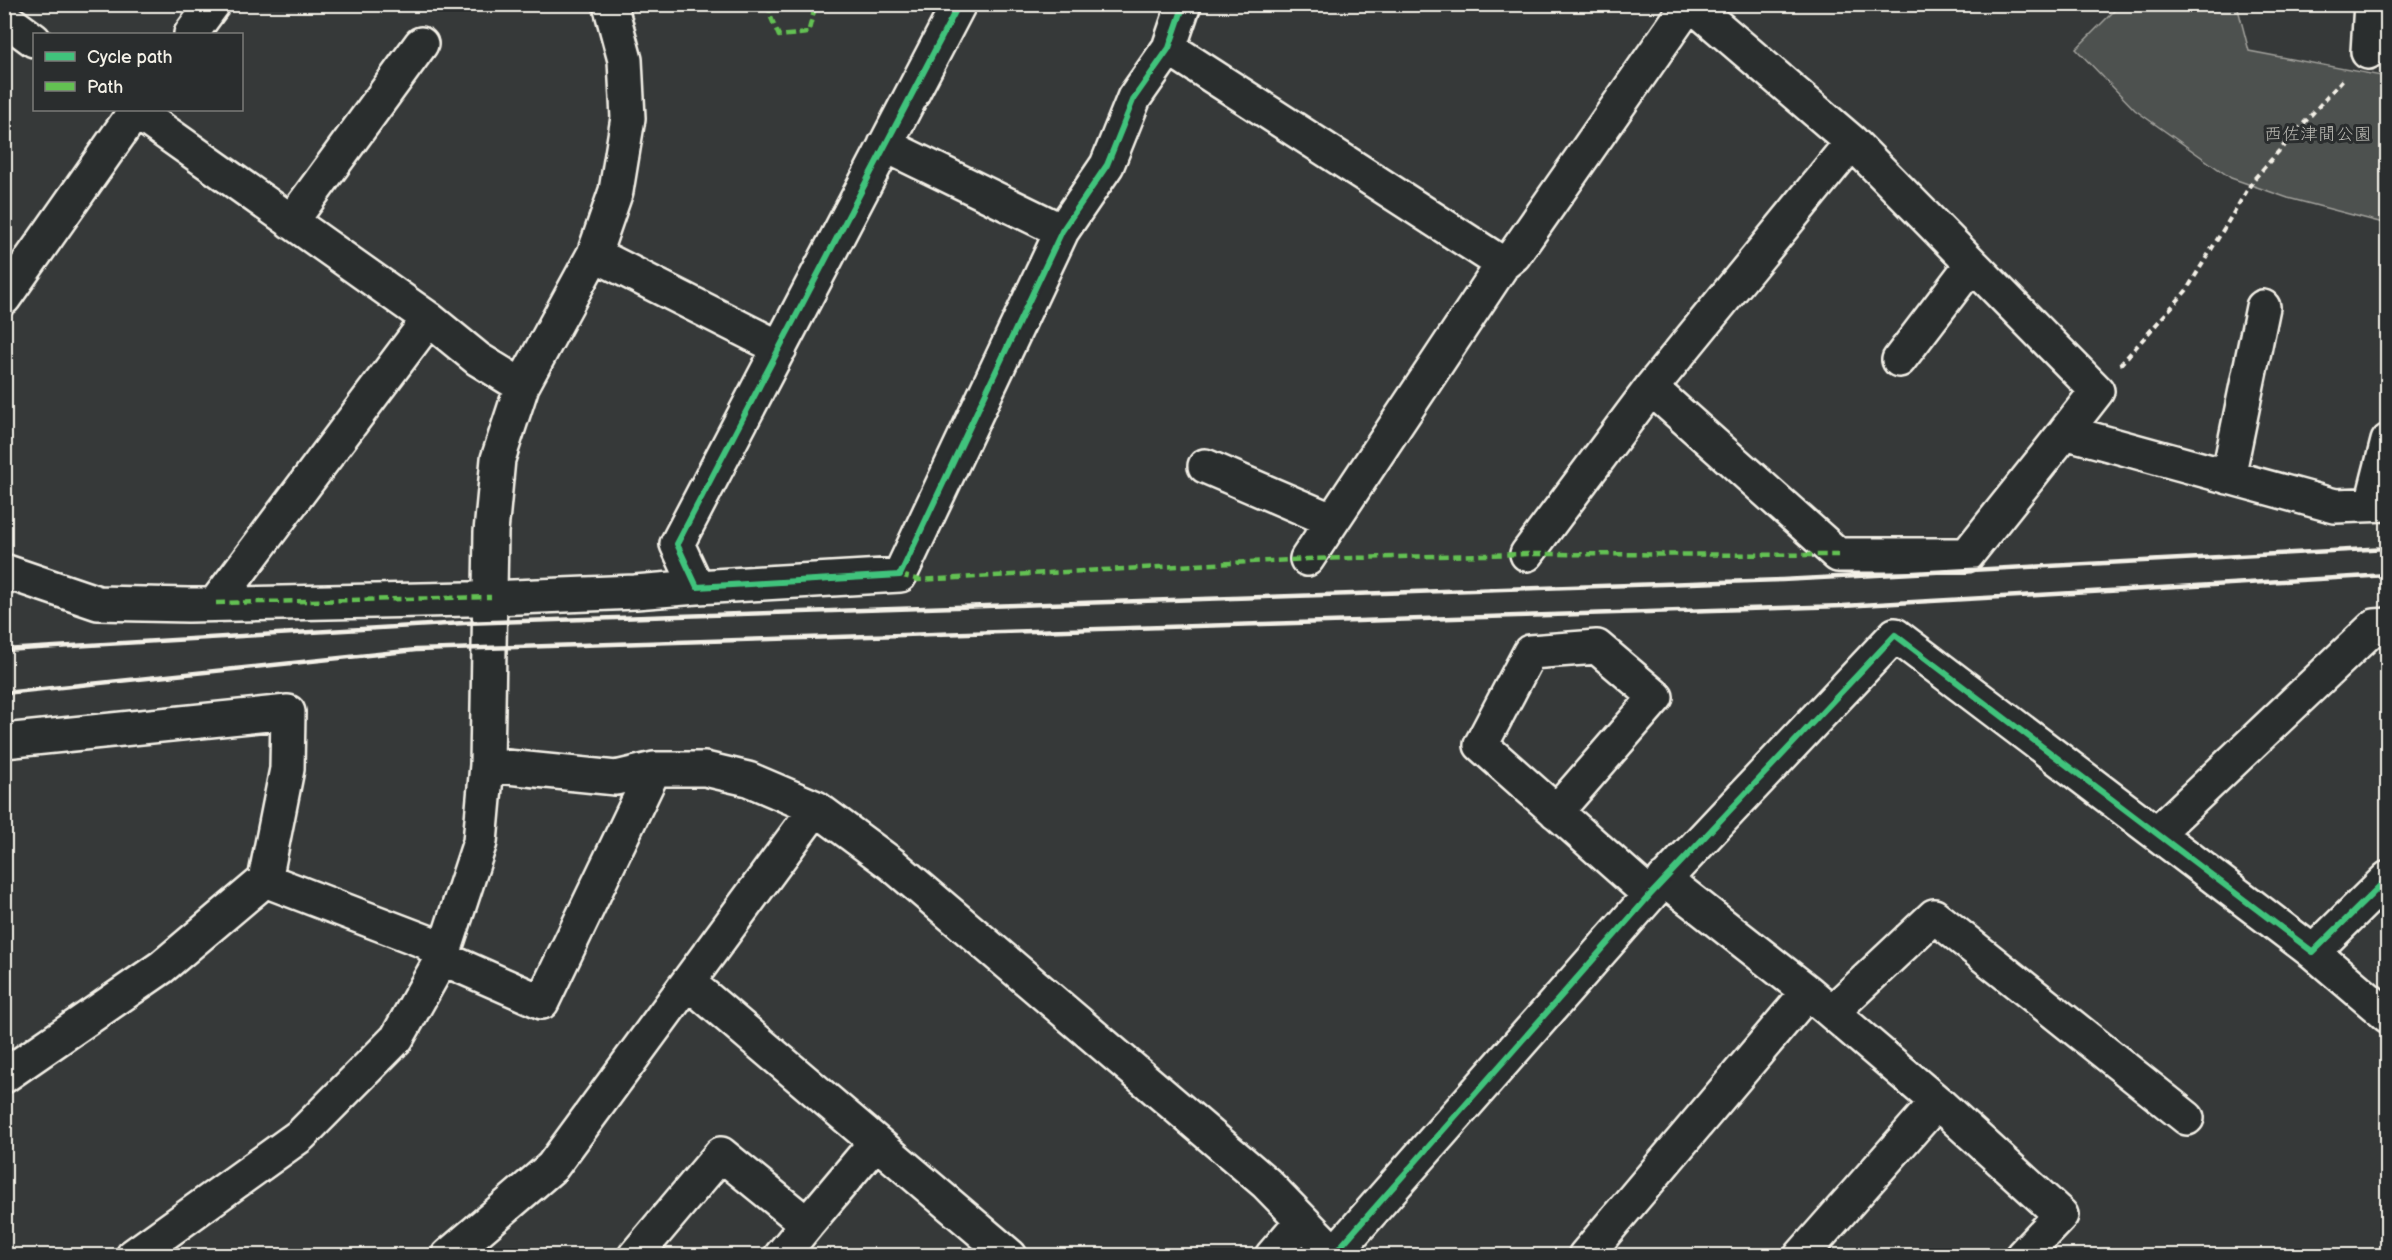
<svg xmlns="http://www.w3.org/2000/svg" width="2392" height="1260" font-family="'Balsamiq Sans','Klee One',sans-serif">
  <style>
    .green { fill: #4e514f; stroke: #a1a19c; stroke-width: 1.5 }
    .lines { fill: none; stroke-linecap: round; stroke-linejoin: round }
    .minor-casing { stroke: #f4f1e8; stroke-width: 38 }
    .path { stroke: #f4f1e8; stroke-width: 4; stroke-dasharray: 6 4.5; stroke-linecap: butt }
    .minor { stroke: #2a2d2e; stroke-width: 33 }
    .rail { stroke: #f4f1e8; stroke-width: 4.5 }
    .quiet { stroke: #63c152; stroke-width: 4.5; stroke-dasharray: 9 4.5; stroke-linecap: butt }
    .cycleway-casing { stroke: #2a2d2e; stroke-width: 10 }
    .cycleway { stroke: #40c37c; stroke-width: 6 }
    .labels { text-anchor: middle; dominant-baseline: central; stroke-width: 6; stroke-linejoin: round; paint-order: stroke }
    .park-label { font-size: 18px; fill: #bab9b2; stroke: #2a2d2e }
  </style>
  <rect width="100%" height="100%" fill="#363939"/>
  <filter id="ink" filterUnits="userSpaceOnUse"><feTurbulence type="fractalNoise" baseFrequency=".0167" numOctaves="2"/><feDisplacementMap in="SourceGraphic" scale="12" xChannelSelector="R" yChannelSelector="G"/><feConvolveMatrix kernelMatrix="1 2 1 2 8 2 1 2 1" color-interpolation-filters="sRGB"/></filter>
  <g filter="url(#ink)">
    <path class="green" d="M2120,5h117l12,46 138,26v147l-99,-26 -57,-20 -96,-68 -59,-61z"/>
    <g class="lines">
      <defs>
        <path id="minor" d="M959,4l-282,540 20,43 203,-12 162,-344 45,-66 27,-67 35,-50 15,-44
          M1691,4l161,138 245,249 -32,41 270,74 53,-2
          M4,18l30,22
          M191,34l22,-30
          M1169,48l334,216
          M2368,52l3,-48
          M134,110l295,209 49,40 44,27
          M885,145l177,86
          M291,222l130,-178
          M594,254l186,94
          M4,298l132,-188
          M1899,360l73,-96
          M1651,388l187,167h129l98,-123
          M1205,466l126,54
          M2228,477l35,-170
          M2372,504l16,-63
          M1527,554l124,-166 201,-246
          M1307,559l196,-295 11,-9 175,-251
          M4,571l94,32 90,2 280,-6 167,-7 62,-5
          M216,603l213,-284
          M4,741l284,-29 -1,57 -22,111 -103,87 -158,109
          M487,765l129,13 38,-9h51l43,10 68,29 77,57 373,318 71,73
          M1556,812l100,-115 -59,-50 -67,5 -49,93 169,150
          M2157,833l218,-207 13,-1
          M1664,879l144,113
          M265,880l162,62 15,16 100,44 112,-233
          M2313,952l75,64
          M689,983l321,273
          M1832,1012l102,-96 253,202
          M1937,1102l124,113 -39,41
          M1335,1253l315,-358 245,-260 418,317 75,-74
          M133,1256l168,-121 96,-97 45,-80 38,-116 7,-77 4,-233 7,-73 24,-73 72,-132 22,-63 12,-73 -3,-58 -15,-56
          M448,1256l104,-89 264,-359
          M635,1256l86,-102 86,70 69,-82
          M781,1256l26,-32
          M1272,1256l30,-35
          M1585,1256l223,-264 129,110 -136,154"/>
      </defs>
      <use href="#minor" class="minor-casing"/>
      <path class="path" d="M2120,365l66,-74 68,-112 91,-102"/>
      <use href="#minor" class="minor"/>
      <path class="rail" d="M4,650l460,-27 1318,-43 606,-32
        M4,693l412,-43 1427,-44 545,-31"/>
      <path class="quiet" d="M771,4l-2,9 10,23 29,-3 8,-29
        M900,575l19,5 388,-21 220,-5 311,1
        M216,603l275,-6"/>
      <defs>
        <path id="cycleway" d="M959,4l-282,540 20,43 203,-12 162,-344 45,-66 27,-67 35,-50 15,-44
          M1335,1253l315,-358 245,-260 418,317 75,-74"/>
      </defs>
      <use href="#cycleway" class="cycleway-casing"/>
      <use href="#cycleway" class="cycleway"/>
    </g>
  </g>
  <g class="labels">
    <g class="park-label">
      <text x="2318" y="134">西佐津間公園</text>
    </g>
  </g>
  <rect width="2392" height="1260" fill="none" stroke="#2a2d2e" stroke-width="24"/>
  <rect x="12" y="12" width="2368" height="1236" fill="none" stroke="#f4f1e8" stroke-width="2" filter="url(#ink)"/>
  <rect x="33" y="33" width="210" height="78" fill="#2a2d2e" stroke="#7b7b78" stroke-width="1.5"/>
  <rect x="45" y="52" width="30" height="9" fill="#40c37c" stroke="#7b7b78" stroke-width="1.5"/>
  <text x="87" y="63" font-size="18" fill="#f4f1e8">Cycle path</text>
  <rect x="45" y="82" width="30" height="9" fill="#63c152" stroke="#7b7b78" stroke-width="1.5"/>
  <text x="87" y="93" font-size="18" fill="#f4f1e8">Path</text>
</svg>
